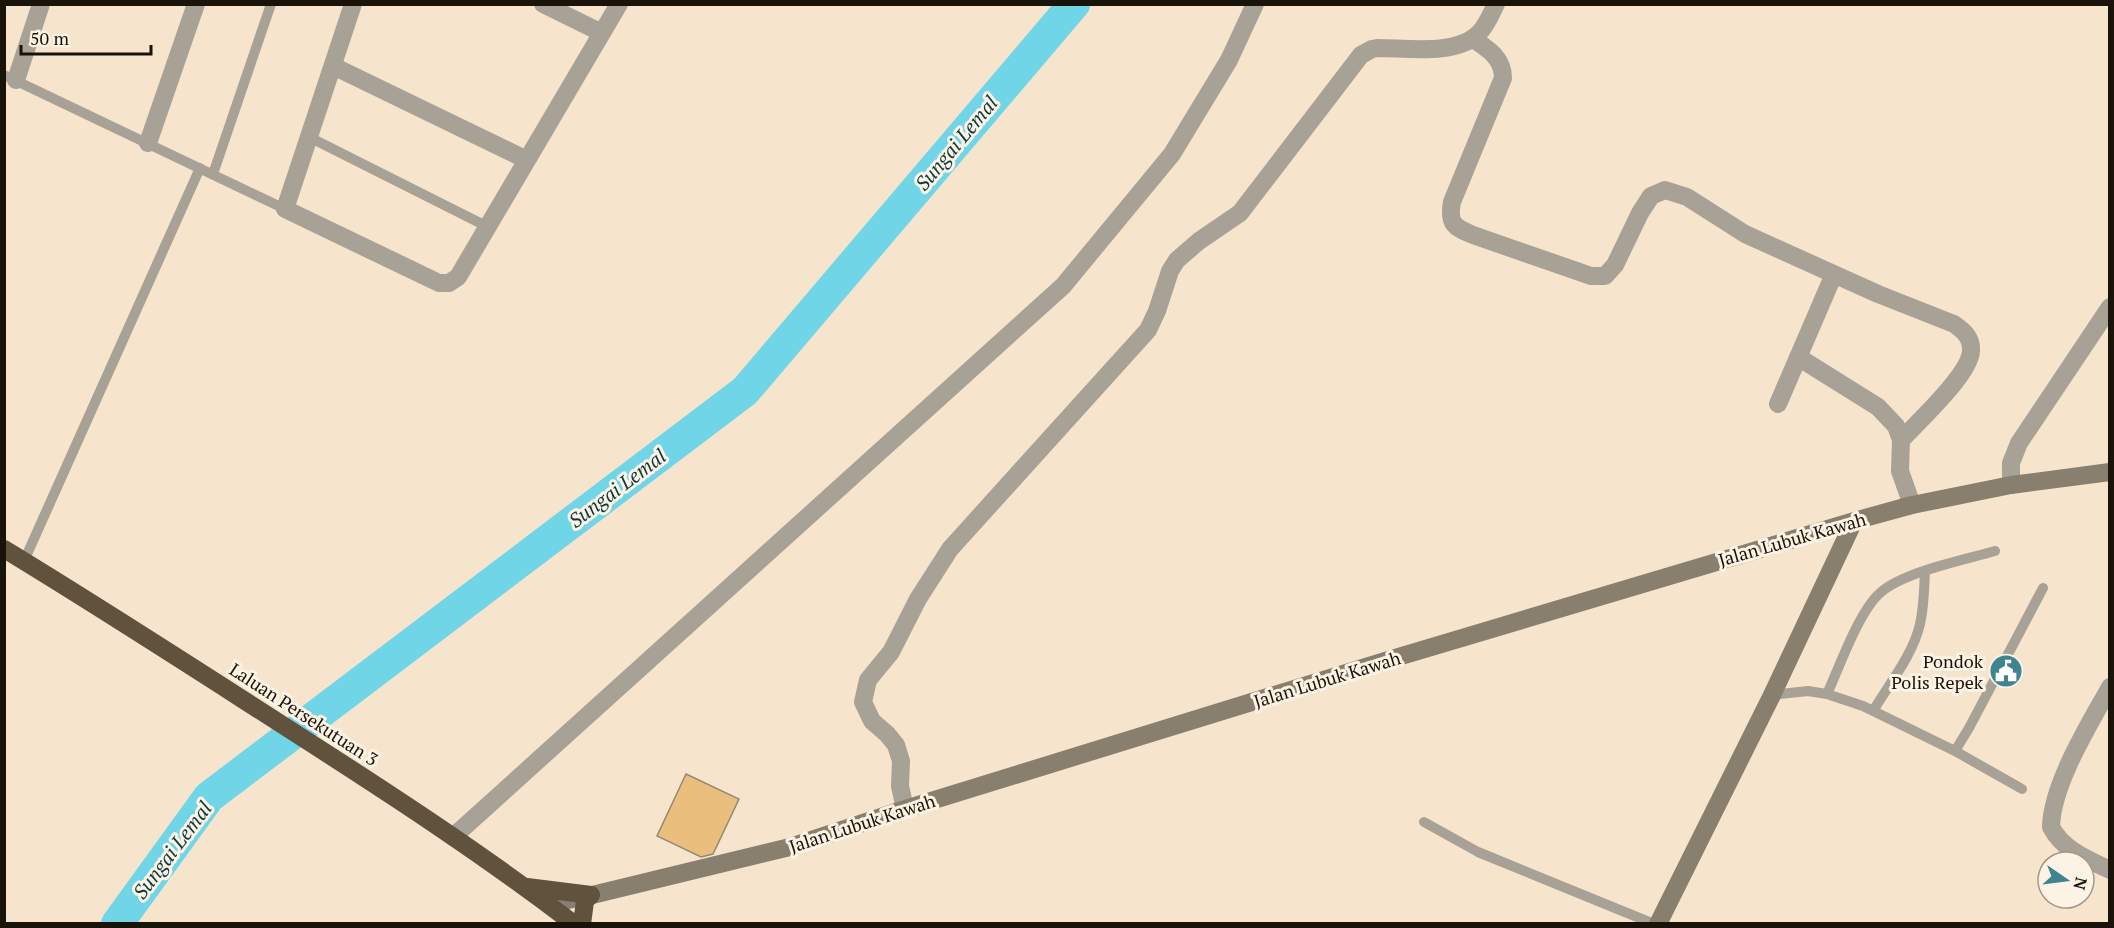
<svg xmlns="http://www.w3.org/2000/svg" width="2114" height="928" font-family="'PT Serif',serif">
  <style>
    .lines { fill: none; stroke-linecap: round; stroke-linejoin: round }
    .river { stroke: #71d5e8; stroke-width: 32 }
    .building { fill: #eabf7d; stroke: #988871; stroke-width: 1.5 }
    .lane { stroke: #a8a196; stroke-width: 10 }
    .street { stroke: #a8a196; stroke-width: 18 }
    .secondary { stroke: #897f6f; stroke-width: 18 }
    .highway { stroke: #60523c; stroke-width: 18 }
    .labels { text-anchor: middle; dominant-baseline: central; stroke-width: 6; stroke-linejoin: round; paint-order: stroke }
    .street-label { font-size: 18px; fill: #19130a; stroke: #fdf3e4 }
    .poi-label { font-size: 18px; fill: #19130a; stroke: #fdf3e4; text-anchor: end }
    .water-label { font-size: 20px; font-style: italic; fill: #083941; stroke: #fdf3e4 }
  </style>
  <rect width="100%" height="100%" fill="#f6e5cc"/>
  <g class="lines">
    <path class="river" d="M117,924l92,-127 536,-406 329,-387"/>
  </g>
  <path class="building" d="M686,774l53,25 -26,55 -12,3 -44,-21z"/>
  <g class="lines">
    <path class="lane" d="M4,75l281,134
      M309,137l179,90
      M213,174l58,-170
      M24,561l176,-393
      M1827,694c12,-26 32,-83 53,-101 23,-21 84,-33 115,-42
      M1772,695l36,-4 19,3 36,12 92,45 14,-23 74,-140
      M1873,711c16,-27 40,-56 47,-87 4,-17 4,-35 5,-52
      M1955,751l67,38
      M1424,822l54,30 176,72"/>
    <path class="street" d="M353,4l-68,205 154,74h10l9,-6 161,-273
      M543,4l59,29
      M1473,39c15,10 30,19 30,39l-51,124c-4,22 2,25 21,33l118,41h14l10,-11 25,-52 11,-17 14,-6 22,7 58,37 133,60 76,30c10,7 18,14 17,27 -1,23 -53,71 -70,89
      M333,66l194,94
      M16,80l25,-76
      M148,143l48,-139
      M1798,357l80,50 18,19 5,14 -1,31 12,34
      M1778,404l56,-130
      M2011,485v-22l8,-20 91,-136
      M2110,687c-21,38 -58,97 -59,140 12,23 36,32 59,43
      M905,809l-5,-23 1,-25 -5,-16 -9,-11 -15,-13 -9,-19 5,-22 23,-28 27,-53 32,-50 198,-219 9,-19 13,-40 7,-11 22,-19 41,-28 121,-158 11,-6 5,-1c30,0 80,8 102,-15 8,-8 12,-19 17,-29
      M453,837l610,-551 109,-132 57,-94 26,-56"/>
    <path class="secondary" d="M548,904l36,-7 206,-50 115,-38 483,-149 466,-139 58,-16 99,-20 99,-13
      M1658,924l114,-229 82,-174"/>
    <path class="highway" d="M4,549c94,57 185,116 277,175 100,64 199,128 293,200
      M527,887l64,8
      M582,924l3,-23 6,-6"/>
  </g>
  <defs>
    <symbol id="civic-disc" viewBox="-11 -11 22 22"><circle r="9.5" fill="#3e8491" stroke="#fdf3e4"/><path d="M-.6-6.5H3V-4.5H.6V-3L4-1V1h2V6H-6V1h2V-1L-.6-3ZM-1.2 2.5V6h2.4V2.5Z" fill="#fff"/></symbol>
  </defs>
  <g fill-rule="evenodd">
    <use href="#civic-disc" x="1987" y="652" width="38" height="38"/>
  </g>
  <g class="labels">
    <g class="street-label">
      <text transform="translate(1792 539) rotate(-16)">Jalan Lubuk Kawah</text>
      <text transform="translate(1327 679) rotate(-17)">Jalan Lubuk Kawah</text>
      <text transform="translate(304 714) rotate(33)">Laluan Persekutuan 3</text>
      <text transform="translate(862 823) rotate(-18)">Jalan Lubuk Kawah</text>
    </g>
    <g class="poi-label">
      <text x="1983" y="661">Pondok<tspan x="1983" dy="21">Polis Repek</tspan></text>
    </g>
    <g class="water-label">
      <text transform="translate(956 143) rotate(-50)">Sungai Lemal</text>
      <text transform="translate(617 488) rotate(-37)">Sungai Lemal</text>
      <text transform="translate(172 850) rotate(-53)">Sungai Lemal</text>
    </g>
  </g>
  <rect width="2114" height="928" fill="none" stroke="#19130a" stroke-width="12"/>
  <g transform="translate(2066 880) rotate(104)"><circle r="28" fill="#fdf3e4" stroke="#a2998d" stroke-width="1.5"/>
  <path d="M0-4.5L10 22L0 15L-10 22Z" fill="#3e8491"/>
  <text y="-9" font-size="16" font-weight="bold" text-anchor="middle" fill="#19130a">N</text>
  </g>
  <path d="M21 45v9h130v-9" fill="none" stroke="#19130a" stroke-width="3"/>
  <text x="30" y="45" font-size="18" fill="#19130a" stroke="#fdf3e4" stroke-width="4.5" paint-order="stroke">50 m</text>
</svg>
